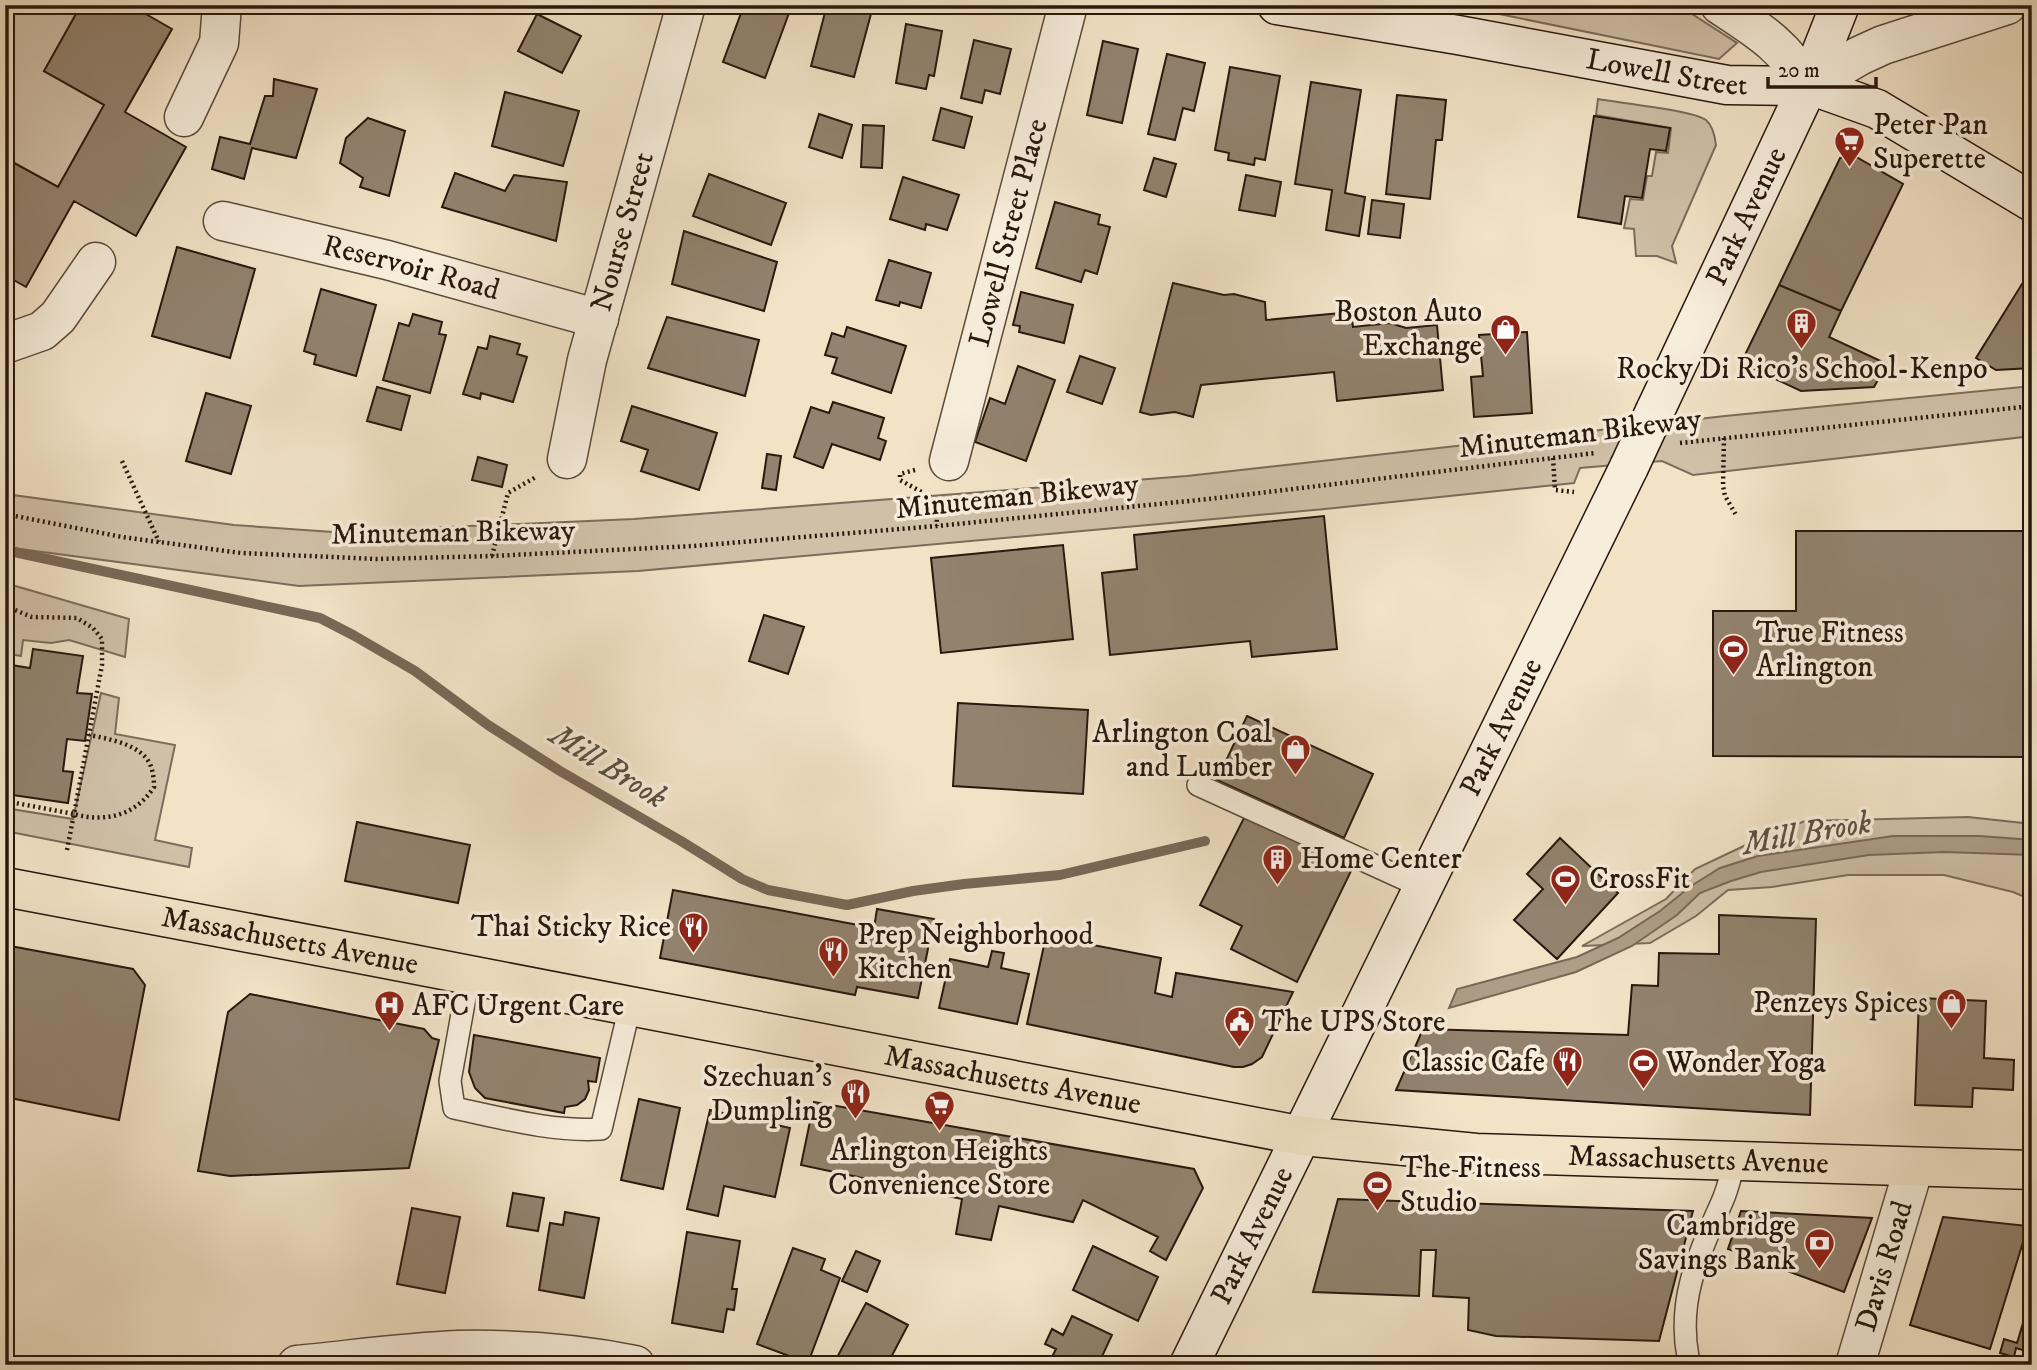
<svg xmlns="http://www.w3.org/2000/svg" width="2037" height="1370" font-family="'IM FELL DW Pica',serif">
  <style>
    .green { fill: #d0c0a8; stroke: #7c6c5b; stroke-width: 2 }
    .water { fill: #ae9e88; stroke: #796857; stroke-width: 2 }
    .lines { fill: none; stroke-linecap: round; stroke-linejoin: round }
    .stream { stroke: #796857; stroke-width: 10 }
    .building { fill: #92826e; stroke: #29180e; stroke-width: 2 }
    .lane-casing { stroke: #5b4b3c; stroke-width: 24 }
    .street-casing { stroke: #5b4b3c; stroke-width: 41 }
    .secondary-casing { stroke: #29180e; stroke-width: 41 }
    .primary-casing { stroke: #29180e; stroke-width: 41 }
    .path { stroke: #29180e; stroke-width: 4.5; stroke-dasharray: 2 3.5; stroke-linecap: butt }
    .lane { stroke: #f7eddb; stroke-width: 21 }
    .street { stroke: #f7eddb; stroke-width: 38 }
    .secondary { stroke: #f7eddb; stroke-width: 38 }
    .primary { stroke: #f2e3c7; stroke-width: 38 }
    .secondary-bridge-casing { stroke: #29180e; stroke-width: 41; stroke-linecap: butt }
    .secondary-bridge { stroke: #f7eddb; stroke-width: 38 }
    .labels { text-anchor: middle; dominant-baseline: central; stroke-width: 7; stroke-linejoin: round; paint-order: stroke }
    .street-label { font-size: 30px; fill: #29180e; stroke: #f7eddb }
    .poi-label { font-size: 30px; fill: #29180e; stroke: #f7eddb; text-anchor: start }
    .water-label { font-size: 32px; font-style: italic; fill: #5e4e3f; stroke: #f7eddb }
  </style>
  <rect width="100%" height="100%" fill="#f2e3c7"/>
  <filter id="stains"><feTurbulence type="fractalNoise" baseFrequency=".00286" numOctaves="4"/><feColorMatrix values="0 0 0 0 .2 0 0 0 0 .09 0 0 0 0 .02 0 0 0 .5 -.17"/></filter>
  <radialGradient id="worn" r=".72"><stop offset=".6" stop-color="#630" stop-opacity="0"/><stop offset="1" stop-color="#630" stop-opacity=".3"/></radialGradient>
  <path class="green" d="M5,5h76l-37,66 60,34 -46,82 -53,-29z
    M1455,5h223l59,38 -18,16z
    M1598,99c21,4 94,11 108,21 7,6 9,17 10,25l-44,101 4,17 -19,-7h-21l-2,-27 -10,-1 6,-29 13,1 4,-24h5l4,-24 12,1 3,-25 -75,-13z
    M2032,386v50l-339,39 -31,-14 -82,7 -6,15 -249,26 -687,62 -339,15 -294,-39v-53l229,31 99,7 301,-13 553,-43 538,-60z
    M5,583l124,36 -4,38 -56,-17 -18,3 -28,-3 -2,16 -16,-3z
    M101,693l18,5 -4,36 60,11 -20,95 37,8 -3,19 -184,-36v-23l68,11z
    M1968,817l64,7v76l-19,-8 -69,-17h-96l-76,12 -44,3 -32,26 -46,27 -68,3 84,-47 29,-30 53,-25 57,-23z"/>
  <path class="water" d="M1893,836h87l52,4v15l-88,-3 -75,3 -108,17 -30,9 -31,12 -23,22 -45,31 -56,26 -127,36 8,-19 120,-32 41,-19 42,-27 31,-25 29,-18 38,-12z"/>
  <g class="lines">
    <path class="stream" d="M5,550l315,68 33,17 62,36 73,54 72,46 121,70 61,38 26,11 79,15 66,-14 51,-7 96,-9 145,-34"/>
  </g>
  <path class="building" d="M81,5h49l42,24 -47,83 61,35 -50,89 -62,-35 -48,86 -21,-12v-117l53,29 46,-82 -60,-34z
    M744,5h48l-27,73 -42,-16z
    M827,5h10l34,9 -17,63 -43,-11z
    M537,14l44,22 -19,37 -44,-22z
    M906,24l36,7 -8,45 -5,-1 -3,14 -30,-6z
    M974,40l37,9 -11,45 -15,-4 -3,13 -21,-5z
    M1103,41l35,8 -16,74 -35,-8z
    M1167,54l38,9 -11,48 -11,-3 -8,32 -27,-6z
    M1230,67l50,9 -15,84 -10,-2 -1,7 -26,-5 1,-7 -14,-3z
    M274,79l43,10 -21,69 -44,-10 -8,31 -32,-10 8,-32 30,7 15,-48h8z
    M1311,82l50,8 -16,103 20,4 -6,39 -33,-6 6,-40 -37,-6z
    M505,92l74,19 -16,55 -71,-20z
    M1397,95l49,5 -4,40h-6l-6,59 -44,-5z
    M941,108l31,9 -8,31 -31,-8z
    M819,114l33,11 -10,33 -33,-11z
    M1594,116l76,12 -4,23 -16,-2 -8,49 -17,-2 -4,28 -43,-7z
    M368,118l37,13 -16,65 -29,-9 3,-9 -23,-15 6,-25z
    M863,125l21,1 -2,42 -21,-1z
    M1853,155l50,29 -62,127 -62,-26 61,-127z
    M1154,158l22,6 -10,33 -22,-7z
    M455,173l50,18 9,-16 53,7 -11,59 -114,-34z
    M709,174l77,29 -15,42 -78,-29z
    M1246,175l35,7 -6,34 -36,-6z
    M903,177l56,18 -12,35 -21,-6 -1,6 -35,-11z
    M1372,200l32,4 -4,34 -32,-4z
    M1055,202l45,13 -2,9 12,3 -13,47 -12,-4 -4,12 -45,-14z
    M684,231l93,31 -13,49 -92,-27z
    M177,247l78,22 -25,89 -78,-22z
    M889,260l42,13 -10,35 -21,-6 -1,4 -23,-6z
    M2032,268v100l-36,2 -20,-12z
    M1173,283l51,12 10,-1 31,8 1,18 85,-8 2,15 37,-4 16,5 31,-3 6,65 -106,11 -3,-29 -133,13 -8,32 -18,-5 -24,3 -11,-3z
    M1779,285l62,26 -12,26 58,27 -13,23 -73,4 -60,-28z
    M321,289l55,16 -20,71 -42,-12 2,-9 -12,-4z
    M1021,292l52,13 -9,38 -45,-11 1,-6 -7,-1z
    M413,314l29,8 -3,12 7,1 -16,58 -47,-13 16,-57 10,3z
    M667,317l92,23 -14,56 -97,-28z
    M847,327l59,19 -15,47 -59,-20 5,-15 -12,-3 7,-22 12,4z
    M1527,332l5,81 -58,4 -3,-40 12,-1 -4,-41z
    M490,336l30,8 -3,10 10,3 -14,45 -32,-9 -1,6 -17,-5 15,-47 9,2z
    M1080,356l35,12 -13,36 -35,-12z
    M1018,366l37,14 -29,81 -51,-19 15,-44 15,6z
    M377,387l33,9 -9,34 -34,-9z
    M206,393l45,13 -20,68 -45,-13z
    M833,402l51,16 -6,20 8,3 -6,19 -48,-16 -9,24 -29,-11 17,-50 18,6z
    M632,406l85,27 -18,57 -58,-19 7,-21 -27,-9z
    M767,454l14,2 -5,34 -14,-2z
    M478,457l29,8 -5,22 -30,-7z
    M1324,516l13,133 -85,8 -2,-16 -140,14 -8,-82 35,-4 -3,-34z
    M1796,531h236v226l-319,-1v-145h83z
    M1063,545l10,94 -132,14 -10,-95z
    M764,615l40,12 -16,47 -39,-13z
    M33,649l50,7 -6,37 15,1 -7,47 -18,-2 -4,32 10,1 -5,31 -63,-9v-130l25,4z
    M958,703l130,7 -5,84 -130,-8z
    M1247,716l126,58 -29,64 -127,-58z
    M1246,814l107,53 -56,115 -66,-33 11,-23 -42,-21z
    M357,822l113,23 -12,58 -113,-22z
    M1560,838l58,55 -61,66 -43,-39 29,-31 -16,-15z
    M673,890l201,38 3,-19 57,10 -16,79 -61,-11 -2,8 -195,-37z
    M1719,915l97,4 -6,196 -414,-25 27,-61 205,6 4,-50 26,1 1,-33 60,1z
    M1046,936l115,22 -6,35 17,4 4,-24 117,19 -31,65 -10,7 -9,3h-9l-207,-43z
    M5,945l128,24 12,16 -26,135 -114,-23z
    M992,951l12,2 -3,15 28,6 -12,50 -78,-16 11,-49 38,8z
    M250,994l174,35 8,9 7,2 -30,128 -179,8 -32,-5 30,-159z
    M1919,998l67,3 -2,57 30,2 -1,30 -40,-2 -1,19 -57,-2z
    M474,1035l126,23 -4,24 -8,-1 1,9 -4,9 -8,6 -12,2 -1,6 -79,-15 -10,-10 -6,-16z
    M639,1099l41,9 -17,81 -42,-9z
    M814,1102l380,67 9,19 -37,72 -16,-9 8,-14 -75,-37 -10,22 -74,-16 -8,34 -35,-6 6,-35 -161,-34z
    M710,1110l80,18 -15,69 -51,-11 -6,30 -31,-7z
    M513,1193l31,5 -6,33 -31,-5z
    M1338,1199l355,12 -34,130 -163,-5 -28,-6 1,-32 -36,-2 3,-46h-15l-2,46 -106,-4z
    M412,1208l48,9 -15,76 -48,-9z
    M1741,1211l131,7 -28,74 -116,-43z
    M565,1212l34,6 -15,80 -45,-8 11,-67 13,2z
    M1943,1217l85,9 -38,123 -80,-24z
    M687,1232l53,9 -8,48h5l-3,21 -7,-1 -4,23 -51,-9z
    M1093,1246l65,31 -20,44 -65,-31z
    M793,1248l32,11 -4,11 19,8 -32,85 -51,-19z
    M856,1251l24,10 -13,31 -25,-11z
    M2032,1293v60l-16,-5 -2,9 -14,-4 4,-14 13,4z
    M866,1303l42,22 -21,40h-54z
    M1072,1316l40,19 -14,30h-45l-4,-2 7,-14 -11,-5 7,-15 11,6z"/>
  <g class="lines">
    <defs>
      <path id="lane" d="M1198,785l226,103
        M469,975l-19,106 4,27c48,10 98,24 147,21l29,-123
        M1688,1357c-11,-59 11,-103 34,-155 6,-13 9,-28 13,-42"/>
      <g id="street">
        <path d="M1720,5c38,25 64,40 88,81l51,-30 24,-11 124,-40"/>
        <path d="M184,117l35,-74 3,-38"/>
        <path id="s1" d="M223,221l164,39 212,59"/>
        <path d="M5,344l37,-13 16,-14 38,-55"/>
        <path id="s2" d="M567,459l20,-99 99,-355"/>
        <path id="s3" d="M949,461l119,-456"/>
        <path d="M297,1365c52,-5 109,-13 161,-15 58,-1 119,3 177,15"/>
        <path id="s4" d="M1855,1365l59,-198"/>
      </g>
      <g id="secondary">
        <path id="s5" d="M1277,5l181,30 269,50 81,1 16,4 53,19 155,93"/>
        <path id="s6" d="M1655,411l153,-325 32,-81"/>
        <path id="s7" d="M1189,1365l440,-898"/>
      </g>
      <g id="primary">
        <path id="s8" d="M5,887l371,70 927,179 173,17 556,17"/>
      </g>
    </defs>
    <use href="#lane" class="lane-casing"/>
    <use href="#street" class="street-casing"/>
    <use href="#secondary" class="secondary-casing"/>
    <use href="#primary" class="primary-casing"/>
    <path class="path" d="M1724,438l-1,48 2,10 11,19
      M1680,443l352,-37
      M1553,458l2,32 19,2
      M122,461l37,81
      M915,470l-15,4v6l36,20 1,26
      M5,514l117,23 119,16 136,6 115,-3 201,-10 244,-20 272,-27 386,-46
      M492,556l16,-63 28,-16
      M5,606l27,11 45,1 16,10 9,11v26l-28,149 -69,-13
      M67,850l7,-36c32,9 62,1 80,-27 0,-8 -1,-16 -4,-23 -10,-20 -41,-25 -61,-29"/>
    <use href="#lane" class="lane"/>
    <use href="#street" class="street"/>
    <use href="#secondary" class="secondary"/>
    <use href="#primary" class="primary"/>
    <defs>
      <path id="secondary-bridge" d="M1629,467l26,-56"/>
    </defs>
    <use href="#secondary-bridge" class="secondary-bridge-casing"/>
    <use href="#secondary-bridge" class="secondary-bridge"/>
  </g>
  <defs>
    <symbol id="supermarket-pin" viewBox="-11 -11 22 30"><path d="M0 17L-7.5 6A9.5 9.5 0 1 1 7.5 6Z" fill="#8f2418" stroke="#f7eddb"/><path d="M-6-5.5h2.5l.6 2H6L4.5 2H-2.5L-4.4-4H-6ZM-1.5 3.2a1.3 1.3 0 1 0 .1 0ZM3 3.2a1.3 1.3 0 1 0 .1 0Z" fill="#fff"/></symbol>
    <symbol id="building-pin" viewBox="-11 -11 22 30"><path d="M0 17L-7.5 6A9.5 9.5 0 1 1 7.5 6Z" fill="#8f2418" stroke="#f7eddb"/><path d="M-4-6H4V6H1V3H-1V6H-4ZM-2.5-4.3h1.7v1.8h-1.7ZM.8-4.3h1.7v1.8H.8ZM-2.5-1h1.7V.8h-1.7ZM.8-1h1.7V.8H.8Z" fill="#fff"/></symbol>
    <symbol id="shop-pin" viewBox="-11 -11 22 30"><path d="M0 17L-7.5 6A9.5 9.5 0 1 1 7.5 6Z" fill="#8f2418" stroke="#f7eddb"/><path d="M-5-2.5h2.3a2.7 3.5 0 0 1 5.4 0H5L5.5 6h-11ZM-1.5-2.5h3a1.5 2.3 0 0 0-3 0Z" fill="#fff"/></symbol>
    <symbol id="stadium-pin" viewBox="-11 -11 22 30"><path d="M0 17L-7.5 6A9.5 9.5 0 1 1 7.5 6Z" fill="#8f2418" stroke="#f7eddb"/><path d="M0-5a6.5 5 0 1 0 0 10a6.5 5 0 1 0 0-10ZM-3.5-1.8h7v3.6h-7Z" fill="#fff"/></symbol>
    <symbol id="restaurant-pin" viewBox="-11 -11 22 30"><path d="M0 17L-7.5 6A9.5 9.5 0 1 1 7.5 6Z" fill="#8f2418" stroke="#f7eddb"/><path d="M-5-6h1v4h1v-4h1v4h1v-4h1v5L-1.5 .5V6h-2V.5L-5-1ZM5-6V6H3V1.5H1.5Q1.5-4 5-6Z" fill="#fff"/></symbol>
    <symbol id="hospital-pin" viewBox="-11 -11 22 30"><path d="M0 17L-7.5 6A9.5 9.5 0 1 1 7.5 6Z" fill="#8f2418" stroke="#f7eddb"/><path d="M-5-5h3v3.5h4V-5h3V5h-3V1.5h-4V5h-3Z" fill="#fff"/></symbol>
    <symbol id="civic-pin" viewBox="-11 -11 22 30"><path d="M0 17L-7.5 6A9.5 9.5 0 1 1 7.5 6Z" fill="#8f2418" stroke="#f7eddb"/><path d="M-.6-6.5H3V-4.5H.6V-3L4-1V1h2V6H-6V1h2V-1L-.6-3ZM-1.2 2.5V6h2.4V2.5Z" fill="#fff"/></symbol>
    <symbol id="bank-pin" viewBox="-11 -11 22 30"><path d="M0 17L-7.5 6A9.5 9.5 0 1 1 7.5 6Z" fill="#8f2418" stroke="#f7eddb"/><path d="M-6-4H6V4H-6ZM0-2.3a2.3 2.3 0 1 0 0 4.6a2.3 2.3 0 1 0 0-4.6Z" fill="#fff"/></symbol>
  </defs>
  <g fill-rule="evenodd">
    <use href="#supermarket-pin" x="1832" y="124" width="35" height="47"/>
    <use href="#building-pin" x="1784" y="306" width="35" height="47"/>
    <use href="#shop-pin" x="1488" y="312" width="35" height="47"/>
    <use href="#stadium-pin" x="1716" y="632" width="35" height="47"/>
    <use href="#shop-pin" x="1278" y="732" width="35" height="47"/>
    <use href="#building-pin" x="1260" y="842" width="35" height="47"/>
    <use href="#stadium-pin" x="1548" y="862" width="35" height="47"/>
    <use href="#restaurant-pin" x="676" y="910" width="35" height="47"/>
    <use href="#restaurant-pin" x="816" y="934" width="35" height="47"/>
    <use href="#shop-pin" x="1934" y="986" width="35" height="47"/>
    <use href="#hospital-pin" x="372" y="988" width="35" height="47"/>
    <use href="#civic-pin" x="1222" y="1004" width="35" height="47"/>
    <use href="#restaurant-pin" x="1550" y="1044" width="35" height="47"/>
    <use href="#stadium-pin" x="1626" y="1046" width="35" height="47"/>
    <use href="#restaurant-pin" x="838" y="1076" width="35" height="47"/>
    <use href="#supermarket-pin" x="922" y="1088" width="35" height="47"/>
    <use href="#stadium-pin" x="1360" y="1168" width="35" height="47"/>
    <use href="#bank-pin" x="1802" y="1226" width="35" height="47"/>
  </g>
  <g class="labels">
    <g class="street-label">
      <text stroke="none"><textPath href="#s5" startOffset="396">Lowell Street</textPath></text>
      <text stroke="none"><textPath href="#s6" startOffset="215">Park Avenue</textPath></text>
      <text stroke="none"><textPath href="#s2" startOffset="234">Nourse Street</textPath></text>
      <text stroke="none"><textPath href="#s3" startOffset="236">Lowell Street Place</textPath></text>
      <text stroke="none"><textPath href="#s1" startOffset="194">Reservoir Road</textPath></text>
      <text transform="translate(1580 434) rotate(-7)">Minuteman Bikeway</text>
      <text transform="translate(1017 497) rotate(-6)">Minuteman Bikeway</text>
      <text transform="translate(453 533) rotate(-1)">Minuteman Bikeway</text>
      <text stroke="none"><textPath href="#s7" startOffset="710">Park Avenue</textPath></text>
      <text stroke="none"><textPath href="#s8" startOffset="290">Massachusetts Avenue</textPath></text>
      <text stroke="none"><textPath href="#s8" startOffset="1026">Massachusetts Avenue</textPath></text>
      <text stroke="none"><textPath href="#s8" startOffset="1718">Massachusetts Avenue</textPath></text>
      <text stroke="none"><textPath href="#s7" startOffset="144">Park Avenue</textPath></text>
      <text stroke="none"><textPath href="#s4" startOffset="103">Davis Road</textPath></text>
    </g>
    <g class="poi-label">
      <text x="1873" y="125">Peter Pan<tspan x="1873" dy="34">Superette</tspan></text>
      <text x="1482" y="312" text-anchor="end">Boston Auto<tspan x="1482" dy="34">Exchange</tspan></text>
      <text x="1802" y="369" text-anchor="middle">Rocky Di Rico's School-Kenpo</text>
      <text x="1756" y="633">True Fitness<tspan x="1756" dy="34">Arlington</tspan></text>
      <text x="1272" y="733" text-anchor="end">Arlington Coal<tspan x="1272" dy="34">and Lumber</tspan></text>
      <text x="1300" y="859">Home Center</text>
      <text x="1589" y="879">CrossFit</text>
      <text x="671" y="927" text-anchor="end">Thai Sticky Rice</text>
      <text x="857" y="935">Prep Neighborhood<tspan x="857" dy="34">Kitchen</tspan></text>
      <text x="1928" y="1003" text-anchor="end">Penzeys Spices</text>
      <text x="412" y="1006">AFC Urgent Care</text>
      <text x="1262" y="1022">The UPS Store</text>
      <text x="1545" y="1062" text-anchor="end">Classic Cafe</text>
      <text x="1666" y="1063">Wonder Yoga</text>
      <text x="832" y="1077" text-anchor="end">Szechuan's<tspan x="832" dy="34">Dumpling</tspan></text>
      <text x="939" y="1151" text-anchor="middle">Arlington Heights<tspan x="939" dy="34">Convenience Store</tspan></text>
      <text x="1400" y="1168">The Fitness<tspan x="1400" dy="34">Studio</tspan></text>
      <text x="1796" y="1226" text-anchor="end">Cambridge<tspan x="1796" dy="34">Savings Bank</tspan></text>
    </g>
    <g class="water-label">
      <text transform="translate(608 767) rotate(32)">Mill Brook</text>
      <text transform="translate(1807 834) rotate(-10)">Mill Brook</text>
    </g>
  </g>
  <rect width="2037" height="1370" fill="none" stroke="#f2e3c7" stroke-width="28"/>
  <rect x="7" y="7" width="2023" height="1356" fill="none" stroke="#29180e" stroke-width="3.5"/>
  <rect x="14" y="14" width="2009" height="1342" fill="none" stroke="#29180e" stroke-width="2"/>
  <path d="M1768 77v10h108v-10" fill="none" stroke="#29180e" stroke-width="3.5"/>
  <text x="1778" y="77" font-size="21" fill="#29180e" stroke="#f7eddb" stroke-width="5" paint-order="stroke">20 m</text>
  <rect width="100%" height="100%" filter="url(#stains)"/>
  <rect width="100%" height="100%" fill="url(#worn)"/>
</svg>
